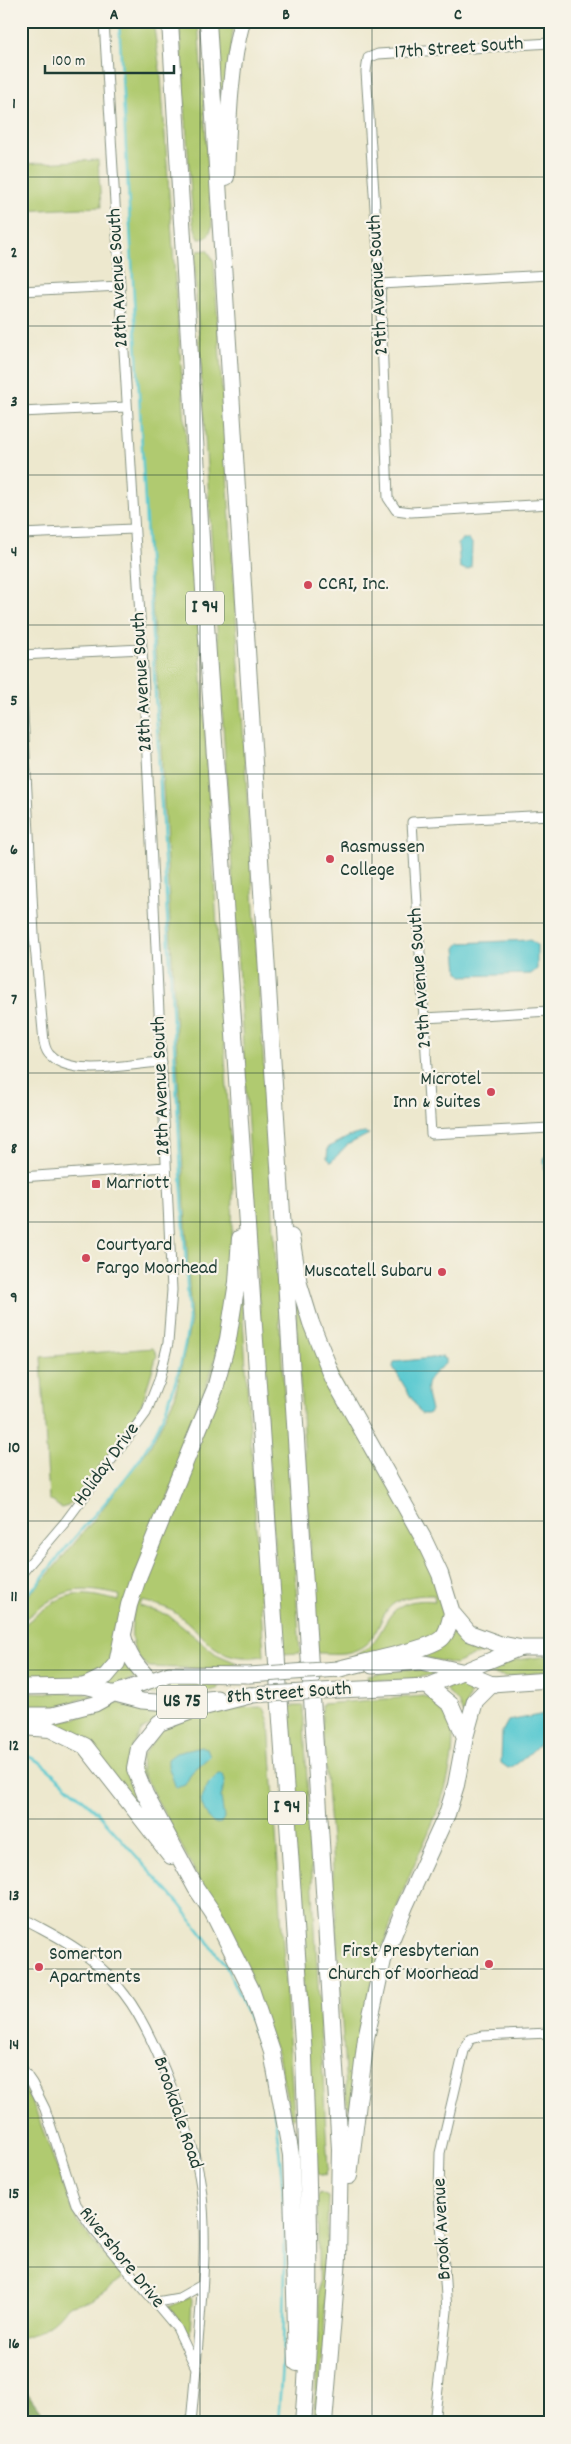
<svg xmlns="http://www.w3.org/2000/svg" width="571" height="2444" font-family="Dekko,sans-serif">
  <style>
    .green { fill: #b0ca70; stroke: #688452 }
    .forest { fill: #8cae62; stroke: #56764b }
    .water { fill: #5dcad1; stroke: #3e8482 }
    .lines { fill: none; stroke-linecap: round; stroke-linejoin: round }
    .stream { stroke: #5dcad1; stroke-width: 2.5 }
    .minor-casing { stroke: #869281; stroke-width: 11 }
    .primary-casing { stroke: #869281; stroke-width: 17 }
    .motorway-casing { stroke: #869281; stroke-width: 18 }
    .minor { stroke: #fff; stroke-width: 9 }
    .primary { stroke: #fff; stroke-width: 15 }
    .motorway { stroke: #fff; stroke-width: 16 }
    .primary-bridge-casing { stroke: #869281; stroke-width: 17; stroke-linecap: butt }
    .primary-bridge { stroke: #fff; stroke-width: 15 }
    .grid { fill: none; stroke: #1f3d34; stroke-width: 1; stroke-opacity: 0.55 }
    .poi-dot { fill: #d1495b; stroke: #f7f3e8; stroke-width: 2 }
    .labels { text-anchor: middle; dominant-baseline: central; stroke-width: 4.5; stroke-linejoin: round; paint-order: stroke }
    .shield { fill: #f7f3e8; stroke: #60746a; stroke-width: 1 }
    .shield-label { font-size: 19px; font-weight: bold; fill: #1f3d34 }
    .street-label { font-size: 20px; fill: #1f3d34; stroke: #f7f3e8 }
    .poi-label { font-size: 20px; fill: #1f3d34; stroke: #f7f3e8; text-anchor: start }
    .neatline { fill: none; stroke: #1f3d34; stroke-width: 2 }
    .grid-label { font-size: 16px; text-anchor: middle; font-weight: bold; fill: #1f3d34 }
  </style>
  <rect width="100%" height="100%" fill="#f7f3e8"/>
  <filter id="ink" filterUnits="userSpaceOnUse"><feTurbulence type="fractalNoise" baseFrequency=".02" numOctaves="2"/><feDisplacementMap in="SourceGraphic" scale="10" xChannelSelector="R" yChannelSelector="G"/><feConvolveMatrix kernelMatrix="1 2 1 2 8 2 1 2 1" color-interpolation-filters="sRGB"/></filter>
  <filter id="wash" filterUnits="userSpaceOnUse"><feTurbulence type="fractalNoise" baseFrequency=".0096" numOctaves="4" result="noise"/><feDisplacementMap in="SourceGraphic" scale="20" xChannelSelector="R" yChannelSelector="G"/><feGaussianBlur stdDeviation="1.12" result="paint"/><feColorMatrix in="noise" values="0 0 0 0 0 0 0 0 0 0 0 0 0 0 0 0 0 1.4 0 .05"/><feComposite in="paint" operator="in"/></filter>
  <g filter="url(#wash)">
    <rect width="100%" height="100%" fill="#ede8ce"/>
    <path class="green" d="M119,21h34l8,56 36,520 36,592c-1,60 -4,109 -17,168l-101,297 -14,17 -15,7 -65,4v-55c40,-31 45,-40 97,-26l1,-6c-50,-11 -58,-4 -98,27v-19l26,-27 46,-55 57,-74 25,-50 16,-76 -33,-630 -14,-202z
      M179,21h19l14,206c-3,8 -4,12 -13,12l-6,-16z
      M215,21h19l-12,111z
      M98,160l3,47 -80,4v-47z
      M207,250l7,11 86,1392 -19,1 -87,-1394 4,-9z
      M294,1286l142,292c8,24 13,38 -2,59l-82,20c43,-16 22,-62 83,-56l-1,-6c-68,-1 -41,39 -78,55 -11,5 -27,3 -39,3z
      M241,1287l23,369c-53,7 -53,-19 -90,-44 -9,-6 -21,-8 -32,-11l-2,5 28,9 48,39 21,9 -22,6 -66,-2c-20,-13 -19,-36 -15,-57z
      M153,1348l4,7 -15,48 -12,23 -62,80 -7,2 -12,-9 -8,-142z
      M455,1629l36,19 -36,16 -41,-9z
      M550,1656v15l-41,6 -22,-4 -1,-3 30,-10z
      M126,1661l11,16 -23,10 -11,-3z
      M407,1669l20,2 6,3 -28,7 -37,-1 -1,-5z
      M193,1681l25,4v4c-28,6 -52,12 -80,3l24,-8z
      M464,1681l13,5 -7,8 -7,20 -5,-12 -13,-13z
      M21,1692l70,2 1,2 -33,10 -38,1z
      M423,1696c20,6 30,21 30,42 0,46 -21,86 -39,127 -8,18 -15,37 -22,56 -22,60 -37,122 -40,186h-5l-15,-254 -10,-129v-20z
      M116,1702l18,6 29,4 1,5 -22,13 -10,17 33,92 -114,-117 26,-4z
      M284,1706h19l25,463 -3,7 -7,-2 -3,-14z
      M264,1707l5,15 25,396h-3l-13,-63 -87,-191 -49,-92 -1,-14 22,-31 60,-19z
      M21,2083l11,18 45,120 46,57 -31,22 -25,6c-10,16 -27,27 -46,32z
      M320,2193l8,4 -4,144 -7,82h-3l5,-111 -2,-114z
      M190,2297l2,2 -2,34 -3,-1 -18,-25z"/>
    <path class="forest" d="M21,2384l28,39h-21l-7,-16z"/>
    <path class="water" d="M462,539h6l4,4 -1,25 -5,2 -6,-3 -2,-23z
      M530,940l7,5v24l-6,5 -69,2 -4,-4 -2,-24 4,-5z
      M365,1133l4,1 -22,11 -16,17 -4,-4 1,-11c16,-6 18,-12 37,-14z
      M547,1155l3,2v96l-6,-94z
      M442,1357l4,2v4c-21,17 -23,20 -15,47l-3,4h-7l-28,-47 1,-5z
      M550,1713c0,6 1,14 -1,19 -5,9 -32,35 -41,36l-7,-5 1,-31 6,-11z
      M201,1747l6,1 3,8 -18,16 -7,13 -9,3 -8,-22v-7l8,-6z
      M218,1774h5l2,7 -4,16 3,21 -3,5 -7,1 -6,-6 -8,-18 9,-17z"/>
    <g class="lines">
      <path class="stream" d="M21,1599l17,-15c27,-39 61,-72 90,-109 36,-45 53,-99 61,-155l-70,-1299
        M21,1753l19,9 56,49 84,94 46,61 22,49 14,37 8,34
        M273,2104c17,104 13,214 5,319"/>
    </g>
  </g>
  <g filter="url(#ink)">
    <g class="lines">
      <defs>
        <path id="minor" d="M550,43l-172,11 -10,4 -2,14 14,212 8,214 8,12 15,2 139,-8
          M380,284l170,-9
          M21,291l99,-5
          M21,412l105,-5
          M21,534l112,-5
          M21,655l121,-6
          M21,672l13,263 10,107c1,5 3,11 7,14 23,22 81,7 111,6
          M550,815l-138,7 19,312 119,-6
          M424,1018l126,-7
          M21,1177l145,-10
          M21,1574l45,-53 80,-108 13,-33 9,-37 4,-53 -30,-641 -38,-628
          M21,1920l9,2c18,10 39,20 55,33 14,10 30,26 40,40 29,37 70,146 76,192 8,60 -1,122 -5,181
          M21,2067l11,16 13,26 31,95 17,25 84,99 19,40 -5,55
          M157,2302l22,-4 23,-13
          M434,2423l13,-112 -8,-118 1,-40 24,-102 6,-12 12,-3 68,-3"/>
        <path id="primary" d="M372,1666l48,-4 41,9 31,13 58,-4
          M21,1687l64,-1 57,15 28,2 47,-5
          M339,1690l89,-4 92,-38h30
          M21,1715h31l43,-11 20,-11 54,-19 80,1"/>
        <path id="motorway" d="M170,21l37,619 97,1417c4,122 10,244 -1,366
          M208,21l132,2128 -2,109 -14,165
          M226,177c2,-50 3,-108 16,-156
          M291,1237l8,47 12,39 22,55 90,160 17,36 12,39 17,20 30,11 21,4
          M123,1636c5,20 13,30 27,44
          M338,1669c18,-5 94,-20 104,-31 6,-6 8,-17 10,-25
          M85,1686l21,-10 11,-13 12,-58 10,-30 76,-186 13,-50 9,-57 3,-44
          M428,1686l23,19 14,32
          M251,1695l-51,13 -41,15 -20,25 -4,21 10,25 51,94 17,25 38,76 21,63 19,103 6,208
          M21,1727l29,2 35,17 86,110
          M349,2176l17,-138 17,-78 22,-54 42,-92 9,-29 9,-48 10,-36 17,-17"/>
      </defs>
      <use href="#minor" class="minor-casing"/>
      <use href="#primary" class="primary-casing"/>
      <use href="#motorway" class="motorway-casing"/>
      <use href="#minor" class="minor"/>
      <use href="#primary" class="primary"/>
      <use href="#motorway" class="motorway"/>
      <defs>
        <path id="primary-bridge" d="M249,1675l89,-6
          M251,1695l88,-5"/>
      </defs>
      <use href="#primary-bridge" class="primary-bridge-casing"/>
      <use href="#primary-bridge" class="primary-bridge"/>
    </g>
  </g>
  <path class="grid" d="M200,21v2402M372,21v2402M21,177h529M21,326h529M21,475h529M21,625h529M21,774h529M21,923h529M21,1073h529M21,1222h529M21,1371h529M21,1521h529M21,1670h529M21,1819h529M21,1969h529M21,2118h529M21,2267h529"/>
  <g class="poi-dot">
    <circle cx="308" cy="585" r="5"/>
    <circle cx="330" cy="859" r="5"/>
    <circle cx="491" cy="1092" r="5"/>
    <rect x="91" y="1179" width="10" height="10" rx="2.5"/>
    <circle cx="86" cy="1258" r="5"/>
    <circle cx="442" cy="1272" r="5"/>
    <circle cx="489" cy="1964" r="5"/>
    <circle cx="39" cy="1967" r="5"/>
  </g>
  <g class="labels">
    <g class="shield">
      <rect x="186" y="591.5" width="38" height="33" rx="4"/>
      <rect x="157" y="1685.5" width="50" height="33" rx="4"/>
      <rect x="268" y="1791.5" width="38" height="33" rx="4"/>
    </g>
    <g class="shield-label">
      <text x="205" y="608">I 94</text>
      <text x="182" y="1702">US 75</text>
      <text x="287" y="1808">I 94</text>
    </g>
    <g class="street-label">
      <text transform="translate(459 49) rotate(-4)">17th Street South</text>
      <text transform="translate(119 278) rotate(-93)">28th Avenue South</text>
      <text transform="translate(379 285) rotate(-93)">29th Avenue South</text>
      <text transform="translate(143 682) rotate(-93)">28th Avenue South</text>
      <text transform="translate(421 978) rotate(-94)">29th Avenue South</text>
      <text transform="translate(162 1086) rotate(-92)">28th Avenue South</text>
      <text transform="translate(107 1465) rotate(-54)">Holiday Drive</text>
      <text transform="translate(289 1694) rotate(-4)">8th Street South</text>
      <text transform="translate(177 2113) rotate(71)">Brookdale Road</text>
      <text transform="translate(443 2229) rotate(-93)">Brook Avenue</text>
      <text transform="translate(121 2258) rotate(51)">Rivershore Drive</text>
    </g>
    <g class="poi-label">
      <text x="318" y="585">CCRI, Inc.</text>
      <text x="340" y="848">Rasmussen<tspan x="340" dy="23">College</tspan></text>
      <text x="481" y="1080" text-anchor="end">Microtel<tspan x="481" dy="23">Inn &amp; Suites</tspan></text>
      <text x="106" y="1184">Marriott</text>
      <text x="96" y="1246">Courtyard<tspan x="96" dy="23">Fargo Moorhead</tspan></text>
      <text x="432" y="1272" text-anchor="end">Muscatell Subaru</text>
      <text x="479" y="1952" text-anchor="end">First Presbyterian<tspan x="479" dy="23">Church of Moorhead</tspan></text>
      <text x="49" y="1955">Somerton<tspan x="49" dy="23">Apartments</tspan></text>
    </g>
  </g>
  <rect width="571" height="2444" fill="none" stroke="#f7f3e8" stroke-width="55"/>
  <path d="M45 65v8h129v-8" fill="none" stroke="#1f3d34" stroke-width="2.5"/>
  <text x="52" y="65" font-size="15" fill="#1f3d34" stroke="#f7f3e8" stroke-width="4" paint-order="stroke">100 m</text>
  <rect x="28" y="28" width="516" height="2388" class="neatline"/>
  <g class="grid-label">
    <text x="114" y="19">A</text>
    <text x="286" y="19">B</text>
    <text x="458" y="19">C</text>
    <text x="14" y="108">1</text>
    <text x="14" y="257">2</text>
    <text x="14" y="406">3</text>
    <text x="14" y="556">4</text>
    <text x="14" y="705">5</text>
    <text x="14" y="854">6</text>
    <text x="14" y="1004">7</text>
    <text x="14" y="1153">8</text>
    <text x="14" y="1302">9</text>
    <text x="14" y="1452">10</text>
    <text x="14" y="1601">11</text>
    <text x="14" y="1750">12</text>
    <text x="14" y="1900">13</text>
    <text x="14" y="2049">14</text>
    <text x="14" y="2198">15</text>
    <text x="14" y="2348">16</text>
  </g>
</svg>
